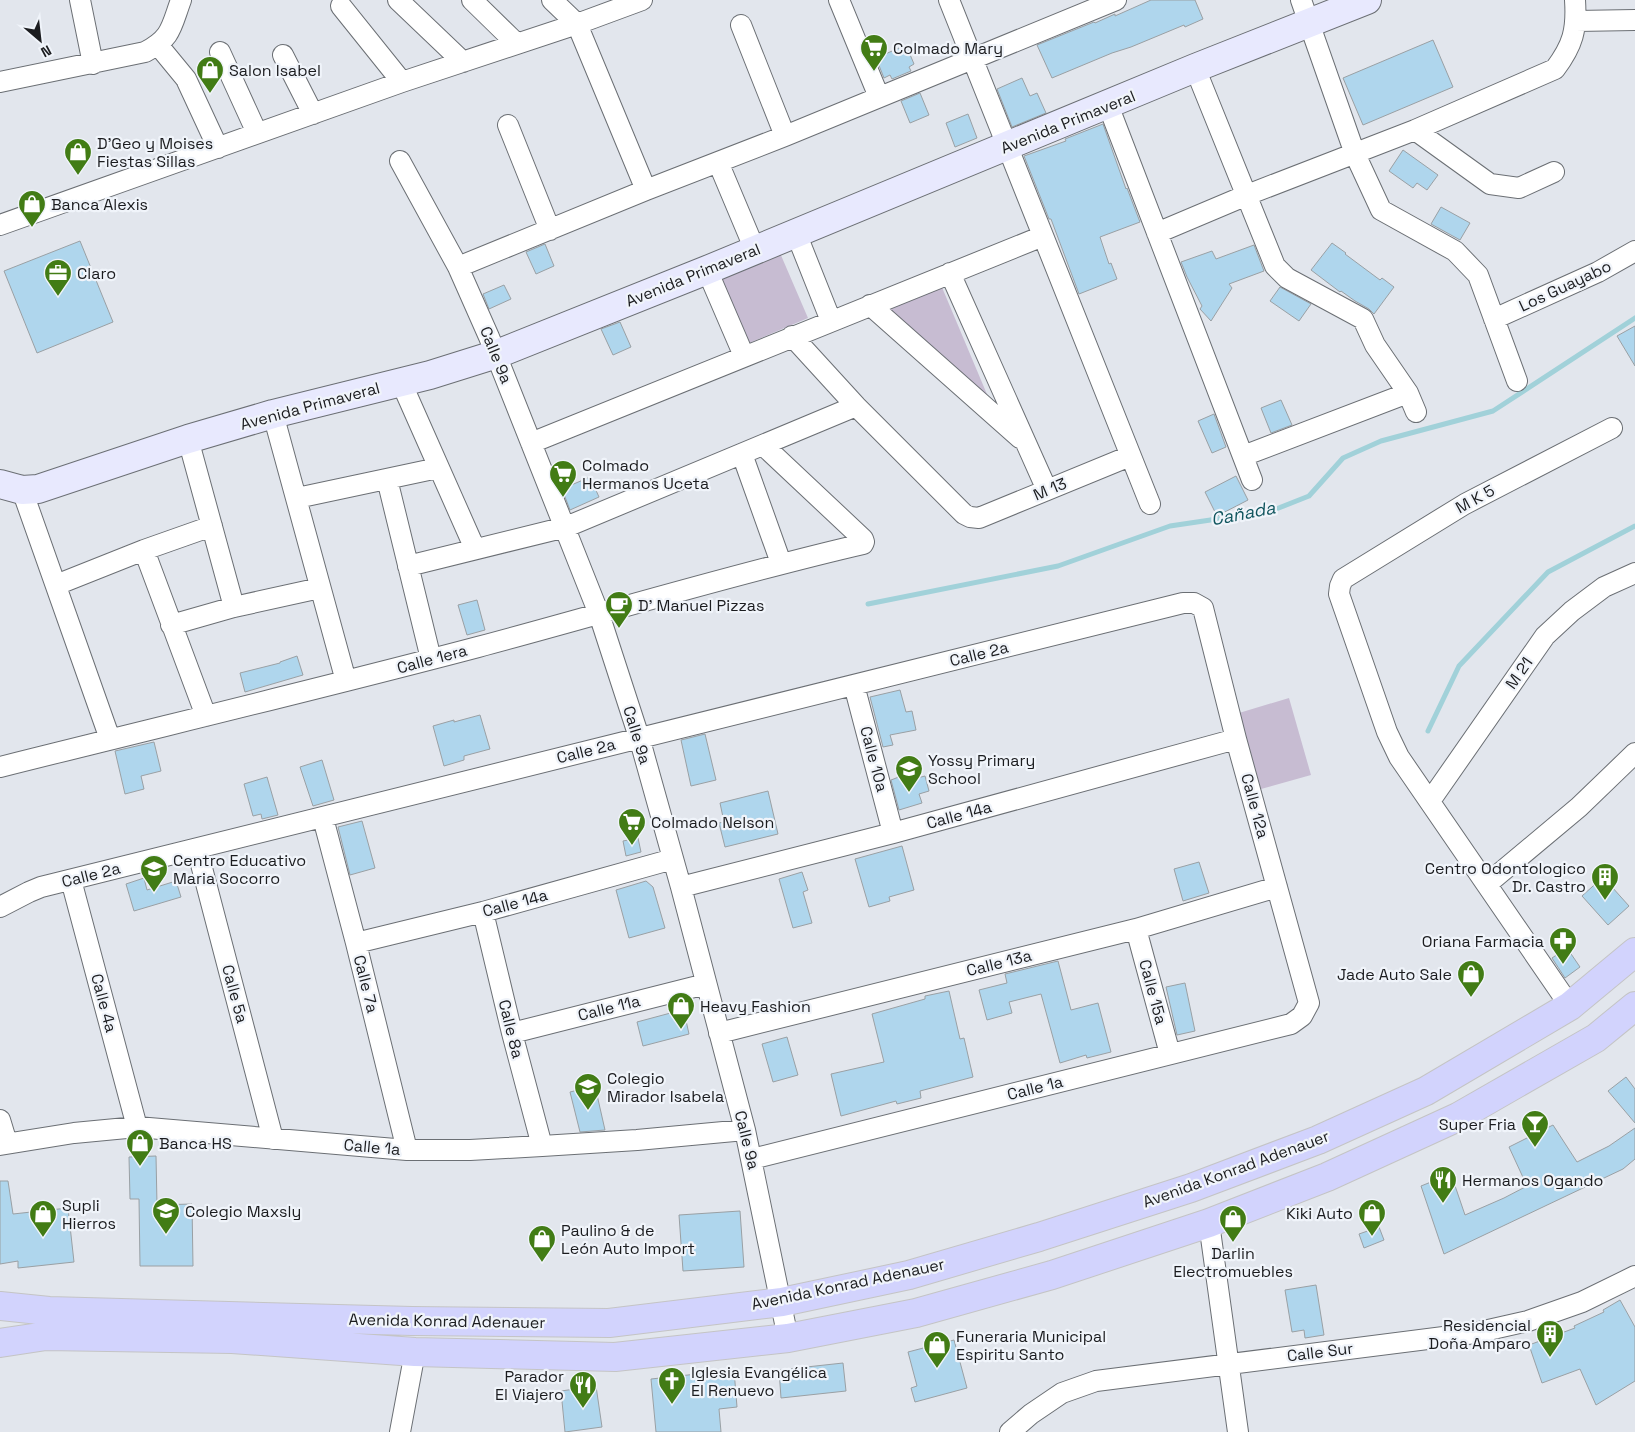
<svg xmlns="http://www.w3.org/2000/svg" width="1635" height="1432" font-family="'Space Grotesk',sans-serif">
  <style>
    .green { fill: #c7bcd2 }
    .lines { fill: none; stroke-linecap: round; stroke-linejoin: round }
    .stream { stroke: #a1d1d9; stroke-width: 5 }
    .building { fill: #afd6ed; stroke: #9aa0a4 }
    .street-casing { stroke: #6b6f74; stroke-width: 22 }
    .secondary-casing { stroke: #6b6f74; stroke-width: 30 }
    .primary-casing { stroke: #c4c4c5; stroke-width: 30 }
    .street { stroke: #fff; stroke-width: 20 }
    .secondary { stroke: #e8e9fe; stroke-width: 28 }
    .primary { stroke: #d2d3fd; stroke-width: 28 }
    .labels { text-anchor: middle; dominant-baseline: central; stroke-width: 4.5; stroke-linejoin: round; paint-order: stroke }
    .poi-label { font-size: 16px; fill: #1b1c1f; stroke: #f0f4fa; text-anchor: start }
    .street-label { font-size: 16px; fill: #1b1c1f; stroke: #f0f4fa }
    .water-label { font-size: 18px; font-style: italic; fill: #0f545d; stroke: #f0f4fa }
  </style>
  <rect width="100%" height="100%" fill="#e2e6ed"/>
  <path class="green" d="M780,253l28,65 -61,26 -28,-65z
    M941,285l53,126 -107,-104z
    M1289,698l22,77 -50,14 -22,-76z"/>
  <g class="lines">
    <path class="stream" d="M868,604l190,-38 112,-40 101,-15 38,-15 34,-38 38,-17 112,-30 142,-93
      M1428,731l31,-65 89,-94 87,-46"/>
  </g>
  <path class="building" d="M1151,0h44l8,19 -18,8 -1,-2 -53,22 -19,6 -60,25 -15,-33 57,-23 1,1 20,-9v2z
    M1433,40l20,47 -90,38 -20,-47z
    M906,45l8,19 -5,3 2,4 -19,8 -2,-4 -6,3 -8,-20z
    M1022,78l8,18 7,-3 9,20 -34,14 -15,-38z
    M920,93l9,22 -19,8 -9,-22z
    M968,114l9,24 -22,9 -9,-24z
    M1103,124l23,65 1,-1 13,34 -40,15 9,27 2,-1 6,16 -38,15 -28,-75h-2l-25,-63 42,-15 -1,-2z
    M1403,150l35,25 -11,15 -10,-7 -4,5 -24,-17z
    M1441,207l29,16 -10,17 -29,-16z
    M80,241l33,81 -76,31 -33,-82z
    M1332,243l14,10 -1,1 35,26 2,-2 12,9 -20,27 -5,-5 -14,-8 -14,-10 -1,1 -29,-22z
    M545,244l9,22 -18,8 -10,-22z
    M1254,245l10,26 -35,13 3,4 -21,33 -11,-12 2,-3 -15,-29 -6,-15 31,-11 4,8z
    M504,285l7,14 -22,10 -6,-15z
    M1280,287l31,17 -12,17 -29,-20z
    M620,322l11,25 -18,8 -12,-26z
    M1635,326v40l-18,-30z
    M1281,400l11,25 -21,8 -10,-25z
    M1214,414l12,33 -14,6 -14,-32z
    M1236,476l12,24 -31,16 -12,-24z
    M590,477l9,20 -29,13 -8,-21z
    M477,600l8,30 -18,5 -9,-30z
    M297,656l6,19 -58,17 -5,-19 40,-10v-1z
    M900,690l6,22 6,-1 4,19 -26,5 3,10 -10,2 -13,-50z
    M480,715l10,34 -26,7v4l-20,6 -11,-40 21,-6v2z
    M705,734l11,46 -25,6 -10,-46z
    M154,742l7,29 -20,5 3,13 -19,5 -10,-43z
    M322,760l12,40 -21,6 -13,-39z
    M904,775l2,6 19,-5 4,15 -10,3 3,9 -23,7 -8,-30z
    M267,777l11,38 -16,4 -1,-5 -8,2 -9,-32z
    M768,791l10,43 -53,13 -6,-24 5,-1 -4,-19z
    M362,821l13,47 -25,7 -12,-48z
    M638,838l3,14 -15,4 -3,-15z
    M902,846l12,44 -25,7 1,4 -21,6 -14,-48z
    M1199,862l10,31 -26,8 -9,-32z
    M802,872l6,18 -5,2 9,31 -19,5 -14,-49z
    M1603,877l26,29 -21,19 -26,-29z
    M144,878l3,12 29,-9 5,16 -47,14 -8,-27z
    M646,881l7,6 12,41 -36,10 -13,-48z
    M1567,948l13,19 -15,11 -13,-20z
    M1058,961l13,49 27,-7 13,49 -24,6 -1,-3 -26,8 -19,-69 -32,8 3,11 -25,7 -8,-30 28,-7 -2,-9z
    M1185,983l10,48 -18,4 -11,-48z
    M949,991l11,48 4,-1 9,39 -53,14 1,7 -24,6 -1,-3 -55,15 -10,-42 53,-12 -12,-48 53,-15v-3z
    M678,1011l7,5 4,18 -46,12 -6,-24z
    M787,1037l11,38 -25,7 -11,-38z
    M1626,1077l9,12v34l-27,-32z
    M595,1086l10,44 -25,2 -10,-40z
    M1553,1125l24,37 32,-16 26,-18v31l-12,10 -179,85 -23,-68 30,-12 14,41 39,-17 23,-12 -18,-39z
    M156,1156l1,49 35,-1 1,62h-53l-1,-67h-9l-1,-42z
    M0,1181h8l5,33 55,-6 6,54 -56,6v-7l-18,3z
    M740,1211l4,56 -61,4 -4,-56z
    M1379,1227l5,13 -20,8 -5,-14z
    M1316,1285l8,50 -19,3 -1,-8 -12,2 -7,-42z
    M1620,1300l15,27v54l-39,24 -16,-36 -38,14 -13,-38 46,-17 -1,-2 30,-14 -1,-2z
    M954,1340l13,48 -52,14 -4,-14 6,-2 -9,-34z
    M843,1363l3,28 -65,7 -2,-28z
    M734,1370l3,37 -18,2 2,23h-65l-5,-53z
    M596,1386l6,41 -37,5 -4,-41z"/>
  <g class="lines">
    <defs>
      <path id="street" d="M80,0l13,64
        M398,0l65,62
        M472,0l44,43
        M552,0l25,24 69,166
        M839,0l40,97
        M949,0l201,504
        M1301,0l54,154 26,56 74,41 23,24 39,106
        M341,6l61,76
        M1576,21l59,-1
        M741,25l44,111
        M158,45l28,34 32,69
        M220,52l37,81
        M283,55l30,59
        M1195,68l80,198 12,12 76,41 12,26 33,48 8,19
        M0,82l145,-30c27,-14 26,-25 36,-52
        M1108,105l144,375
        M508,125l42,105
        M1415,130l75,54 29,4 35,-16
        M400,161l58,106 31,70 110,277 40,123 42,150 64,243 43,208
        M718,162l37,88
        M0,225l402,-143 175,-58 65,-24
        M796,233l35,88
        M1157,233l90,-38 168,-65 140,-61c18,-24 22,-39 20,-69
        M458,267l188,-77 139,-54 331,-136
        M707,270l37,86
        M950,273l97,217
        M870,305l150,133
        M1494,319l104,-47 37,-21
        M792,336l64,70 108,108 6,3 9,1 151,-62
        M401,382l74,167
        M273,414l73,267
        M188,439l46,168
        M531,443l512,-207
        M742,454l39,109
        M1243,456l165,-63
        M387,479l44,180
        M22,490l88,249
        M297,498l141,-30
        M144,550l62,166
        M408,566l158,-39 290,-121
        M56,585l88,-35 68,-24
        M171,625l63,-18 86,-19
        M854,685l39,148
        M0,767c159,-40 319,-78 478,-120 128,-34 255,-73 385,-103l1,-2 -1,-3 -100,-94
        M1430,801l115,-165 27,-25 32,-24 31,-14
        M323,818l33,125 51,207
        M197,849l76,290
        M71,880l66,247
        M1487,884l92,-77 56,-54
        M681,887l212,-54 343,-94
        M0,907l29,-15 12,-5 1142,-284h11l9,5 33,131 73,264 -7,13 -11,8 -539,135
        M483,912l29,121 30,113
        M1136,929l34,125
        M356,943l127,-31 190,-53
        M1570,1006l-171,-249 -12,-25 -48,-138 1,-8 3,-7 122,-75 147,-76
        M512,1033l194,-49
        M719,1033l417,-104 141,-42
        M0,1120l7,23
        M0,1145l74,-12 63,-6 270,23h63l72,-4 95,-6 108,-10
        M1209,1223l29,209
        M400,1432l15,-80
        M1010,1432l21,-18 31,-21 34,-12 379,-48 53,-12 54,-19 53,-26"/>
      <path id="secondary" d="M0,484l22,6 16,-1 150,-50 85,-25 157,-39 67,-21 210,-84 488,-202 172,-68"/>
      <path id="primary" d="M0,1306l49,5 363,10 197,2 173,-21 127,-27 130,-38 152,-49 127,-48 108,-49 144,-85 65,-54
        M0,1343l46,-7 186,3 183,13 200,5 173,-19 128,-25 136,-38 157,-52 118,-46 131,-60 138,-79 39,-32"/>
    </defs>
    <use href="#street" class="street-casing"/>
    <use href="#secondary" class="secondary-casing"/>
    <use href="#primary" class="primary-casing"/>
    <use href="#street" class="street"/>
    <use href="#secondary" class="secondary"/>
    <use href="#primary" class="primary"/>
  </g>
  <defs>
    <symbol id="supermarket-pin" viewBox="-11 -11 22 30"><path d="M0 17L-7.5 6A9.5 9.5 0 1 1 7.5 6Z" fill="#427c15" stroke="#f0f4fa"/><path d="M-6-5.5h2.5l.6 2H6L4.5 2H-2.5L-4.4-4H-6ZM-1.5 3.2a1.3 1.3 0 1 0 .1 0ZM3 3.2a1.3 1.3 0 1 0 .1 0Z" fill="#fff"/></symbol>
    <symbol id="shop-pin" viewBox="-11 -11 22 30"><path d="M0 17L-7.5 6A9.5 9.5 0 1 1 7.5 6Z" fill="#427c15" stroke="#f0f4fa"/><path d="M-5-2.5h2.3a2.7 3.5 0 0 1 5.4 0H5L5.5 6h-11ZM-1.5-2.5h3a1.5 2.3 0 0 0-3 0Z" fill="#fff"/></symbol>
    <symbol id="office-pin" viewBox="-11 -11 22 30"><path d="M0 17L-7.5 6A9.5 9.5 0 1 1 7.5 6Z" fill="#427c15" stroke="#f0f4fa"/><path d="M-6-3h4V-5.5h4V-3h4V5H-6ZM-1-4.5V-3h2v-1.5ZM-6 0V1H6V0Z" fill="#fff"/></symbol>
    <symbol id="cafe-pin" viewBox="-11 -11 22 30"><path d="M0 17L-7.5 6A9.5 9.5 0 1 1 7.5 6Z" fill="#427c15" stroke="#f0f4fa"/><path d="M-5.5-4.5H6V0H3Q3 3.5 0 3.5H-2.5Q-5.5 3.5-5.5 0ZM3-3.2v2h1.7v-2ZM-6 4.5H4V6H-6Z" fill="#fff"/></symbol>
    <symbol id="school-pin" viewBox="-11 -11 22 30"><path d="M0 17L-7.5 6A9.5 9.5 0 1 1 7.5 6Z" fill="#427c15" stroke="#f0f4fa"/><path d="M0-5L7-2L0 1L-7-2ZM-4 1L0 2.5L4 1V4Q0 6-4 4Z" fill="#fff"/></symbol>
    <symbol id="building-pin" viewBox="-11 -11 22 30"><path d="M0 17L-7.5 6A9.5 9.5 0 1 1 7.5 6Z" fill="#427c15" stroke="#f0f4fa"/><path d="M-4-6H4V6H1V3H-1V6H-4ZM-2.5-4.3h1.7v1.8h-1.7ZM.8-4.3h1.7v1.8H.8ZM-2.5-1h1.7V.8h-1.7ZM.8-1h1.7V.8H.8Z" fill="#fff"/></symbol>
    <symbol id="pharmacy-pin" viewBox="-11 -11 22 30"><path d="M0 17L-7.5 6A9.5 9.5 0 1 1 7.5 6Z" fill="#427c15" stroke="#f0f4fa"/><path d="M-2-6h4v4h4v4h-4v4h-4v-4h-4v-4h4Z" fill="#fff"/></symbol>
    <symbol id="bar-pin" viewBox="-11 -11 22 30"><path d="M0 17L-7.5 6A9.5 9.5 0 1 1 7.5 6Z" fill="#427c15" stroke="#f0f4fa"/><path d="M-6-5H6L.8 .8V4.5H3.5V6h-7V4.5H-.8V.8Z" fill="#fff"/></symbol>
    <symbol id="restaurant-pin" viewBox="-11 -11 22 30"><path d="M0 17L-7.5 6A9.5 9.5 0 1 1 7.5 6Z" fill="#427c15" stroke="#f0f4fa"/><path d="M-5-6h1v4h1v-4h1v4h1v-4h1v5L-1.5 .5V6h-2V.5L-5-1ZM5-6V6H3V1.5H1.5Q1.5-4 5-6Z" fill="#fff"/></symbol>
    <symbol id="church-pin" viewBox="-11 -11 22 30"><path d="M0 17L-7.5 6A9.5 9.5 0 1 1 7.5 6Z" fill="#427c15" stroke="#f0f4fa"/><path d="M-1.2-6h2.4v3.5h3.3v2.4h-3.3V6h-2.4V-.1h-3.3v-2.4h3.3Z" fill="#fff"/></symbol>
  </defs>
  <g fill-rule="evenodd">
    <use href="#supermarket-pin" x="858" y="32" width="32" height="43"/>
    <use href="#shop-pin" x="194" y="54" width="32" height="43"/>
    <use href="#shop-pin" x="62" y="136" width="32" height="43"/>
    <use href="#shop-pin" x="16" y="188" width="32" height="43"/>
    <use href="#office-pin" x="42" y="257" width="32" height="43"/>
    <use href="#supermarket-pin" x="547" y="458" width="32" height="43"/>
    <use href="#cafe-pin" x="603" y="589" width="32" height="43"/>
    <use href="#school-pin" x="893" y="753" width="32" height="43"/>
    <use href="#supermarket-pin" x="616" y="806" width="32" height="43"/>
    <use href="#school-pin" x="138" y="853" width="32" height="43"/>
    <use href="#building-pin" x="1589" y="861" width="32" height="43"/>
    <use href="#pharmacy-pin" x="1547" y="925" width="32" height="43"/>
    <use href="#shop-pin" x="1455" y="958" width="32" height="43"/>
    <use href="#shop-pin" x="665" y="990" width="32" height="43"/>
    <use href="#school-pin" x="572" y="1071" width="32" height="43"/>
    <use href="#bar-pin" x="1519" y="1108" width="32" height="43"/>
    <use href="#shop-pin" x="124" y="1127" width="32" height="43"/>
    <use href="#restaurant-pin" x="1427" y="1164" width="32" height="43"/>
    <use href="#school-pin" x="150" y="1195" width="32" height="43"/>
    <use href="#shop-pin" x="1356" y="1197" width="32" height="43"/>
    <use href="#shop-pin" x="27" y="1198" width="32" height="43"/>
    <use href="#shop-pin" x="1217" y="1203" width="32" height="43"/>
    <use href="#shop-pin" x="526" y="1223" width="32" height="43"/>
    <use href="#building-pin" x="1534" y="1318" width="32" height="43"/>
    <use href="#shop-pin" x="921" y="1329" width="32" height="43"/>
    <use href="#church-pin" x="656" y="1365" width="32" height="43"/>
    <use href="#restaurant-pin" x="567" y="1369" width="32" height="43"/>
  </g>
  <g class="labels">
    <g class="poi-label">
      <text x="893" y="48">Colmado Mary</text>
      <text x="229" y="70">Salon Isabel</text>
      <text x="97" y="143">D'Geo y Moises<tspan x="97" dy="18">Fiestas Sillas</tspan></text>
      <text x="51" y="204">Banca Alexis</text>
      <text x="77" y="273">Claro</text>
      <text x="582" y="465">Colmado<tspan x="582" dy="18">Hermanos Uceta</tspan></text>
      <text x="638" y="605">D' Manuel Pizzas</text>
      <text x="928" y="760">Yossy Primary<tspan x="928" dy="18">School</tspan></text>
      <text x="651" y="822">Colmado Nelson</text>
      <text x="173" y="860">Centro Educativo<tspan x="173" dy="18">Maria Socorro</tspan></text>
      <text x="1586" y="868" text-anchor="end">Centro Odontologico<tspan x="1586" dy="18">Dr. Castro</tspan></text>
      <text x="1544" y="941" text-anchor="end">Oriana Farmacia</text>
      <text x="1452" y="974" text-anchor="end">Jade Auto Sale</text>
      <text x="700" y="1006">Heavy Fashion</text>
      <text x="607" y="1078">Colegio<tspan x="607" dy="18">Mirador Isabela</tspan></text>
      <text x="1516" y="1124" text-anchor="end">Super Fria</text>
      <text x="159" y="1143">Banca HS</text>
      <text x="1462" y="1180">Hermanos Ogando</text>
      <text x="62" y="1205">Supli<tspan x="62" dy="18">Hierros</tspan></text>
      <text x="185" y="1211">Colegio Maxsly</text>
      <text x="1353" y="1213" text-anchor="end">Kiki Auto</text>
      <text x="561" y="1230">Paulino &amp; de<tspan x="561" dy="18">León Auto Import</tspan></text>
      <text x="1233" y="1253" text-anchor="middle">Darlin<tspan x="1233" dy="18">Electromuebles</tspan></text>
      <text x="1531" y="1325" text-anchor="end">Residencial<tspan x="1531" dy="18">Doña Amparo</tspan></text>
      <text x="956" y="1336">Funeraria Municipal<tspan x="956" dy="18">Espiritu Santo</tspan></text>
      <text x="691" y="1372">Iglesia Evangélica<tspan x="691" dy="18">El Renuevo</tspan></text>
      <text x="564" y="1376" text-anchor="end">Parador<tspan x="564" dy="18">El Viajero</tspan></text>
    </g>
    <g class="street-label">
      <text transform="translate(1068 122) rotate(-22)">Avenida Primaveral</text>
      <text transform="translate(693 275) rotate(-22)">Avenida Primaveral</text>
      <text transform="translate(1565 286) rotate(-25)">Los Guayabo</text>
      <text transform="translate(496 355) rotate(68)">Calle 9a</text>
      <text transform="translate(310 406) rotate(-15)">Avenida Primaveral</text>
      <text transform="translate(1050 489) rotate(-23)">M 13</text>
      <text transform="translate(1475 499) rotate(-29)">M K 5</text>
      <text transform="translate(979 654) rotate(-14)">Calle 2a</text>
      <text transform="translate(432 659) rotate(-15)">Calle 1era</text>
      <text transform="translate(1519 673) rotate(-55)">M 21</text>
      <text transform="translate(637 735) rotate(73)">Calle 9a</text>
      <text transform="translate(586 751) rotate(-14)">Calle 2a</text>
      <text transform="translate(874 759) rotate(75)">Calle 10a</text>
      <text transform="translate(1255 806) rotate(75)">Calle 12a</text>
      <text transform="translate(959 815) rotate(-15)">Calle 14a</text>
      <text transform="translate(91 875) rotate(-14)">Calle 2a</text>
      <text transform="translate(515 903) rotate(-15)">Calle 14a</text>
      <text transform="translate(999 963) rotate(-14)">Calle 13a</text>
      <text transform="translate(366 984) rotate(76)">Calle 7a</text>
      <text transform="translate(1153 992) rotate(75)">Calle 15a</text>
      <text transform="translate(235 994) rotate(75)">Calle 5a</text>
      <text transform="translate(104 1003) rotate(75)">Calle 4a</text>
      <text transform="translate(609 1008) rotate(-14)">Calle 11a</text>
      <text transform="translate(511 1029) rotate(76)">Calle 8a</text>
      <text transform="translate(1035 1088) rotate(-14)">Calle 1a</text>
      <text transform="translate(747 1140) rotate(76)">Calle 9a</text>
      <text transform="translate(372 1147) rotate(5)">Calle 1a</text>
      <text transform="translate(1236 1169) rotate(-20)">Avenida Konrad Adenauer</text>
      <text transform="translate(848 1284) rotate(-12)">Avenida Konrad Adenauer</text>
      <text transform="translate(447 1321) rotate(1)">Avenida Konrad Adenauer</text>
      <text transform="translate(1320 1352) rotate(-7)">Calle Sur</text>
    </g>
    <g class="water-label">
      <text transform="translate(1243 513) rotate(-11)">Cañada</text>
    </g>
  </g>
  <g transform="translate(40 40) rotate(152)" stroke="#f0f4fa" stroke-width="4" paint-order="stroke">
  <path d="M0-4L9 19L0 12L-9 19Z" fill="#1b1c1f"/>
  <text y="-8" font-size="14" font-weight="bold" text-anchor="middle" fill="#1b1c1f">N</text>
  </g>
</svg>
